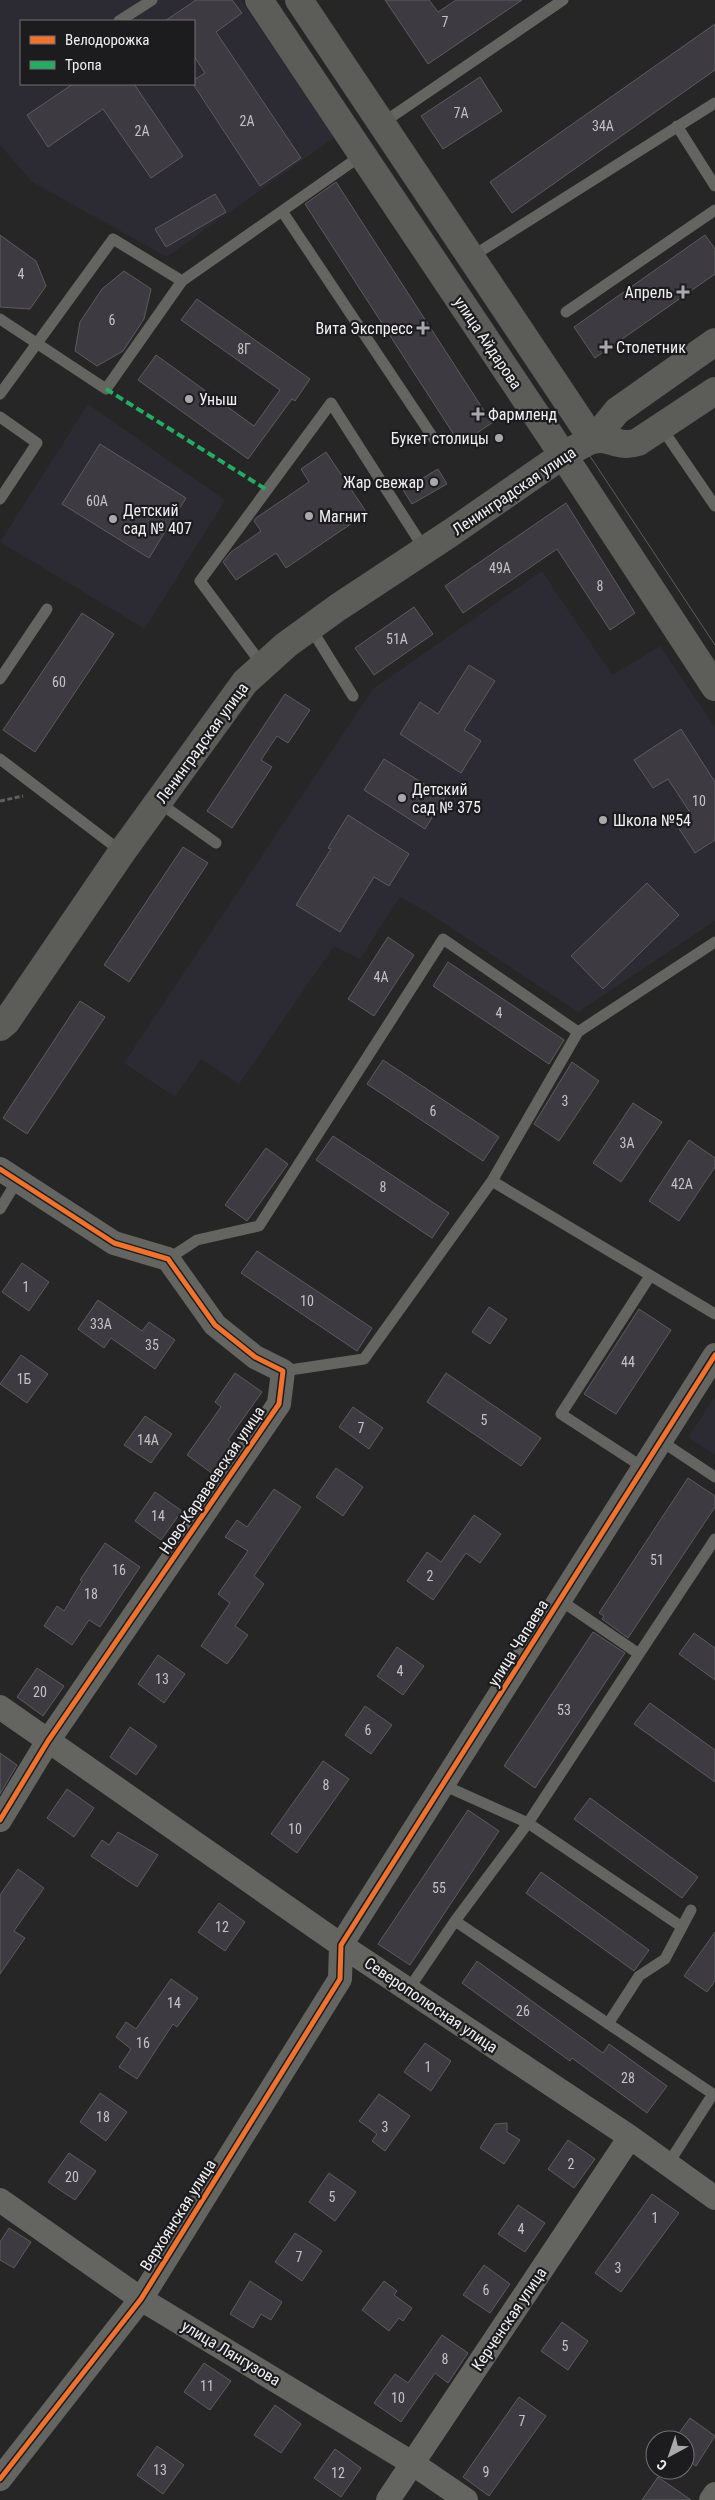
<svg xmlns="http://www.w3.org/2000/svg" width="715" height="2500" font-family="'Roboto Condensed',sans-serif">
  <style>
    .built { fill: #2c2a32; fill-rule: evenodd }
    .building { fill: #3d3b41; stroke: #5c5c5d }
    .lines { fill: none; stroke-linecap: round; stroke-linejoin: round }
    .path { stroke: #60615e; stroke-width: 3; stroke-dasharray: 5 2.5; stroke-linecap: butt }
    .lane { stroke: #646561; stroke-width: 11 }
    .street { stroke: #646561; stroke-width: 24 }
    .secondary { stroke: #5d5d5a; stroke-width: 28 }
    .primary { stroke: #5c5c59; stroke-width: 28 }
    .tram { stroke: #5d5e5d; stroke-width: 1 }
    .quiet { stroke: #26ab63; stroke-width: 4; stroke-dasharray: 8 4; stroke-linecap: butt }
    .cycleway-casing { stroke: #1c1c1f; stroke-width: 8 }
    .cycleway { stroke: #ef722f; stroke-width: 5 }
    .poi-dot { fill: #a9a9ab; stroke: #1c1c1f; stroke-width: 2 }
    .labels { text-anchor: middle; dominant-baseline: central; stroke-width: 4.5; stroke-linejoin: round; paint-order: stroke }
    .number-label { font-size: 14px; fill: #c3c3c6 }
    .poi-label { font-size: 16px; fill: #f0f0f2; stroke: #1c1c1f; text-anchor: start }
    .street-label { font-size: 16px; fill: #f0f0f2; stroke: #1c1c1f }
  </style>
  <rect width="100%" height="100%" fill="#262627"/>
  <path class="built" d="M0,0h241l94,137 -168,120 -135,-75 -32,-37zM21,21h173v63h-173z
    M88,404l137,96 -80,129 -145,-87z
    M542,571l70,104 48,-29 55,81v194l-137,91 -151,-100 -27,-15 -40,62 -26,-13 -95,138 -38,-25 -26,38 -51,-34 249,-374z
    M715,1397v58l-27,-18z"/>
  <path class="building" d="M196,0h36l10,13 -26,19 85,126 -41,28 -67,-102 1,-4 11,-7 -11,-17v-35h-29z
    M385,0h44l9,12 18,-12h66l-94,64z
    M715,24v46l-203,143 -22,-31z
    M480,77l22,34 -59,38 -22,-33z
    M73,84h61l49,72 -32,22 -48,-69 -55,38 -21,-32z
    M336,182l156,241 -32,21 -155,-240z
    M215,194l11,18 -60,35 -11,-18z
    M0,235l36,26 10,25 -16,23 -30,-2z
    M705,235l10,14v25l-120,84 -21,-31z
    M124,271l27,18 -7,30 -21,32 -26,15 -22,-15 5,-29 22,-33z
    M197,299l113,80 -15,22 -3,-2 -44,60 -110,-79 18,-25 98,71 26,-36 -99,-70z
    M100,444l86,54 -37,60 -87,-54z
    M326,452l41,61 -81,55 -10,-15 -40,27 -13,-18 8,-10 30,-21 -7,-10 2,-3 53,-36 -8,-13z
    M438,469l9,15 -35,20 -9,-14z
    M566,503l69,110 -25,17 -53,-81 -94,64 -18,-27z
    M414,607l19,27 -59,41 -19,-27z
    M82,613l32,21 -79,118 -32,-22z
    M469,665l26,16 -31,49 17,11 -20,32 -61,-39 20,-32 18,12z
    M285,694l25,16 -22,33 -11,-7 -16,24 11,7 -40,61 -25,-17z
    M681,729l34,53v58l-20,13 -19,-29 15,-10 -23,-35 -15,9 -19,-28z
    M384,759l61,38 -20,32 -61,-39z
    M348,815l61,39 -20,32 -15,-9 -34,55 -44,-27 35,-56 -3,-1z
    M183,847l25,16 -79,119 -25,-17z
    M647,883l32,32 -76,74 -32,-33z
    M388,937l26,18 -40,61 -26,-17z
    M448,962l116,78 -15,24 -116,-78z
    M80,1001l25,16 -78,117 -24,-16z
    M383,1060l116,77 -16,24 -116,-77z
    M572,1062l27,19 -40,60 -25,-17z
    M633,1103l29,19 -41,60 -28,-19z
    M333,1136l116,77 -17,25 -116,-78z
    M689,1140l26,18v9l-36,54 -30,-20z
    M266,1148l22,16 -41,57 -22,-16z
    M257,1251l115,77 -15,23 -116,-78z
    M22,1263l27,19 -20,29 -27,-19z
    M98,1300l44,31 7,-9 26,18 -20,29 -44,-31 -7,10 -26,-19z
    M489,1307l18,12 -17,25 -18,-12z
    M639,1309l32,21 -55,84 -32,-20z
    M21,1355l27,19 -21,29 -27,-19z
    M235,1373l27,19 -34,48 6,5 -21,29 -26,-19 34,-48 -6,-5z
    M446,1373l95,65 -20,28 -94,-64z
    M353,1407l30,21 -14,21 -30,-22z
    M145,1416l27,18 -21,29 -27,-18z
    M336,1468l27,19 -20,29 -27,-19z
    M688,1478l27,18v11l-87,131 -26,-19 2,-3 -5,-3z
    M274,1489l27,18 -47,69 10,8 -29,42 13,9 -21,29 -26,-18 29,-43 -12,-9 30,-43 -23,-14 12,-17 10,7z
    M155,1492l27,19 -21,29 -26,-19z
    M474,1515l27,19 -21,29 -14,-10 -33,47 -26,-19 20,-29 14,10z
    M105,1543l35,24 -40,60 -11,-7 -17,25 -28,-19 13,-20 7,5 18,-30 -2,-1z
    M593,1632l32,21 -90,135 -31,-22z
    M694,1633l21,15v32l-36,-26z
    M397,1647l27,19 -21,29 -26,-19z
    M158,1655l27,19 -21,29 -26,-19z
    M37,1668l27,18 -21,30 -26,-19z
    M650,1703l65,47v32l-81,-58z
    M365,1706l27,19 -21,29 -26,-19z
    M130,1727l27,19 -21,29 -26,-18z
    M0,1753l17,12 -17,29z
    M323,1761l26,18 -52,74 -26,-19z
    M67,1789l27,19 -20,29 -27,-19z
    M590,1798l108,79 -16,21 -108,-79z
    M468,1810l31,21 -89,134 -32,-21z
    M118,1832l40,23 -21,32 -46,-31 11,-16 7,5z
    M18,1869l26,19 -30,43 11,7 -25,36v-79z
    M541,1872l108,78 -15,21 -108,-78z
    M219,1903l26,19 -20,29 -27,-19z
    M715,1932v49l-8,11 -23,-16z
    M477,1961l126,92 6,-9 58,42 -20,27 -75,-55 -2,3 -108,-78z
    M171,1979l27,19 -21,29 -4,-3 -36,55 -18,-12 12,-18 -15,-12 10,-15 10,7z
    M425,2043l26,18 -20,30 -27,-19z
    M100,2093l27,19 -21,29 -26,-19z
    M379,2094l31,22 -25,35 -13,-10 5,-7 -18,-13z
    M507,2123v9l13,8 -16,24 -24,-16 15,-24z
    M568,2140l27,19 -21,29 -26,-19z
    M69,2153l27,18 -21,29 -27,-18z
    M329,2173l27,19 -21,29 -26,-19z
    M652,2194l27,19 -58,79 -26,-19z
    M518,2205l27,18 -20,29 -27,-18z
    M9,2228l22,14 -17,26 -14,-8v-18z
    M295,2233l27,18 -20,30 -27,-19z
    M484,2265l26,19 -20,29 -27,-18z
    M250,2281l32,21 -11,18 -10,-6 -8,14 -23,-14z
    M384,2281l13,10 -3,4 18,13 -9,13 -4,-3 -10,13 -27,-21z
    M562,2322l26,19 -20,29 -27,-19z
    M442,2335l26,18 -20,30 -13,-10 -34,49 -27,-19 21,-29 13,9z
    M204,2363l27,18 -21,29 -26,-18z
    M519,2397l27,19 -57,80 -26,-19z
    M275,2405l26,19 -20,29 -27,-18z
    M690,2418l25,18 -19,30 -11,-8v-18h-11z
    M157,2446l27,19 -21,29 -26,-19z
    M335,2449l26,19 -20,29 -27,-19z
    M658,2477l33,23h-49z"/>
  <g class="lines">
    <path class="path" d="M0,801l23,-5"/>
    <path class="lane" d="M119,21l33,-21
      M381,124l182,-124
      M677,126l38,60
      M282,211l152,228
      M471,257l244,-154
      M566,312l149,-102
      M0,319l106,70 76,-108 180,-126
      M0,394l113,-155 69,42
      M0,417l37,26 -37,56
      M661,427l54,79
      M310,627l43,69
      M263,666l-63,-85 131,-178 94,147
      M0,679l47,-70
      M0,759l122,93
      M158,802l58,41
      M492,1181l86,-149 137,-90
      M0,1209l17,-28
      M168,1259l29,-19 62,-14 184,-287 135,93
      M283,1371l81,-12 128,-178 223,133
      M661,1441l54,36
      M644,1468l-83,-54 89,-138
      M639,1654l76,-115
      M443,1785l85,38 154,104
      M455,1921l258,173 -45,70
      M408,1990l47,-69 73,-98 111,-169 -79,-54
      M608,2024l31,-48 26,-17 26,-49"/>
    <path class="street" d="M0,1169l114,74 54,16 47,66 40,32 28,14 -4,33 -231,337 -48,79
      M0,1707l341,238 289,192 85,61
      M0,2200l141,99 271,164 54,37
      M0,2479l141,-180 199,-320 1,-34 374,-590
      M388,2500l242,-363
      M711,2500l4,-6"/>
    <path class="secondary" d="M563,455l152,232"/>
    <path class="primary" d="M259,0l304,455
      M299,0l294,440
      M593,440c17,-5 24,9 45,2l77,-51
      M0,1027l6,-5 116,-170 123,-170 41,-37 51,-37 115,-76 111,-77 32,-17 22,-27 98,-69"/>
    <path class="tram" d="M274,0l441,667
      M288,0l427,645"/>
    <path class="quiet" d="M106,389l161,101"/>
    <defs>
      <path id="cycleway" d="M0,1169l114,74 54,16 47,66 40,32 28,14 -4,33 -231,337 -48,79
        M0,2479l141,-180 199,-320 1,-34 374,-590"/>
    </defs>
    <use href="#cycleway" class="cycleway-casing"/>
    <use href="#cycleway" class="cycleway"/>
  </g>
  <g class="poi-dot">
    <path d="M680.5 284.5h5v5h5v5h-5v5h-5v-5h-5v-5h5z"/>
    <path d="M420.5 320.5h5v5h5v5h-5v5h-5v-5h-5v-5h5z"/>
    <path d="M603.5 339.5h5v5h5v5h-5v5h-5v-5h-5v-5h5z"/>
    <circle cx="189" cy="399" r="5"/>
    <path d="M475.5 406.5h5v5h5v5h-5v5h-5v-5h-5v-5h5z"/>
    <circle cx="499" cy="438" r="5"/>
    <circle cx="434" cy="482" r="5"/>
    <circle cx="309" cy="516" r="5"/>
    <circle cx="113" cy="519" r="5"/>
    <circle cx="402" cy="798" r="5"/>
    <circle cx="603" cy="820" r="5"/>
  </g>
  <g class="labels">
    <g class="number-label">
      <text x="445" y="22">7</text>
      <text x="461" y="113">7А</text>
      <text x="247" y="121">2А</text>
      <text x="603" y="126">34А</text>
      <text x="142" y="131">2А</text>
      <text x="21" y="274">4</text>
      <text x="112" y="320">6</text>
      <text x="244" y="349">8Г</text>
      <text x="97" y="501">60А</text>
      <text x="500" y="568">49А</text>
      <text x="600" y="586">8</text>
      <text x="397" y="639">51А</text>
      <text x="59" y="682">60</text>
      <text x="699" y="801">10</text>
      <text x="381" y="977">4А</text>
      <text x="499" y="1013">4</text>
      <text x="565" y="1101">3</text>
      <text x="433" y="1111">6</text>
      <text x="627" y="1143">3А</text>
      <text x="682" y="1184">42А</text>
      <text x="383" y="1187">8</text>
      <text x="26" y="1287">1</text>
      <text x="307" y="1301">10</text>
      <text x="101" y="1324">33А</text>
      <text x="152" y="1345">35</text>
      <text x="628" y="1362">44</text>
      <text x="24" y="1379">1Б</text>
      <text x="484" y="1420">5</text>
      <text x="361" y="1428">7</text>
      <text x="148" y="1440">14А</text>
      <text x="158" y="1516">14</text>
      <text x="657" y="1560">51</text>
      <text x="119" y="1570">16</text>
      <text x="430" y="1576">2</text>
      <text x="91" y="1594">18</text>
      <text x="400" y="1671">4</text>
      <text x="162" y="1679">13</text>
      <text x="40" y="1692">20</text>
      <text x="564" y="1710">53</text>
      <text x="368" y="1730">6</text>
      <text x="326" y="1785">8</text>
      <text x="295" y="1829">10</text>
      <text x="439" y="1888">55</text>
      <text x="222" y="1927">12</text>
      <text x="174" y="2003">14</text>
      <text x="523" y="2011">26</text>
      <text x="143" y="2043">16</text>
      <text x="428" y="2067">1</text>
      <text x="628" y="2078">28</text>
      <text x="103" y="2117">18</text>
      <text x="385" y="2127">3</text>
      <text x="571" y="2164">2</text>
      <text x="72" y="2177">20</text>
      <text x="332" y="2197">5</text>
      <text x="655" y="2218">1</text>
      <text x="521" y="2229">4</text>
      <text x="299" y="2257">7</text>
      <text x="618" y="2268">3</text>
      <text x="486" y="2290">6</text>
      <text x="565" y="2346">5</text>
      <text x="445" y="2359">8</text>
      <text x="207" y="2386">11</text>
      <text x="398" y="2398">10</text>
      <text x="522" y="2421">7</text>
      <text x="160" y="2470">13</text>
      <text x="486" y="2472">9</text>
      <text x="338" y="2473">12</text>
    </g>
    <g class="poi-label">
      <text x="673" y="292" text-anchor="end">Апрель</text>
      <text x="413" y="328" text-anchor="end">Вита Экспресс</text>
      <text x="616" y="347">Столетник</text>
      <text x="199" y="399">Уныш</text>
      <text x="488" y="414">Фармленд</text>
      <text x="489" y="438" text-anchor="end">Букет столицы</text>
      <text x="424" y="482" text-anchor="end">Жар свежар</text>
      <text x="123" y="510">Детский<tspan x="123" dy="18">сад № 407</tspan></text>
      <text x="319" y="516">Магнит</text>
      <text x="412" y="789">Детский<tspan x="412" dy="18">сад № 375</tspan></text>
      <text x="613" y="820">Школа №54</text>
    </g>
    <g class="street-label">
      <text transform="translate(488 343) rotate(56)">улица Айдарова</text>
      <text transform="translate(514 491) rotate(-34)">Ленинградская улица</text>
      <text transform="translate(202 743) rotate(-54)">Ленинградская улица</text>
      <text transform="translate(212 1480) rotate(-56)">Ново-Караваевская улица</text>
      <text transform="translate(518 1643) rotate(-58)">улица Чапаева</text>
      <text transform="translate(431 2005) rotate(34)">Северополюсная улица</text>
      <text transform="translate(178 2215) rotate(-58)">Верхоянская улица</text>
      <text transform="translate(509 2319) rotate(-56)">Керченская улица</text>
      <text transform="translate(231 2353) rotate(31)">улица Лянгузова</text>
    </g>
  </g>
  <rect x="20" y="20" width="175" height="65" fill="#1c1c1f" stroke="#717173"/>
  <rect x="30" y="36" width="25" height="8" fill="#ef722f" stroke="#717173"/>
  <text x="65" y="45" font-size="15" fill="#f0f0f2">Велодорожка</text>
  <rect x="30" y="61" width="25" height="8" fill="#26ab63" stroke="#717173"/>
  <text x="65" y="70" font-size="15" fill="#f0f0f2">Тропа</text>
  <g transform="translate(670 2455) rotate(220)"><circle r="24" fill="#1c1c1f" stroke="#717173"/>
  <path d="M0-4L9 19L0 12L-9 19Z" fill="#a9a9ab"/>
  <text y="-8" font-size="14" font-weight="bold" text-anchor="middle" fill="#f0f0f2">С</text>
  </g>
</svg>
